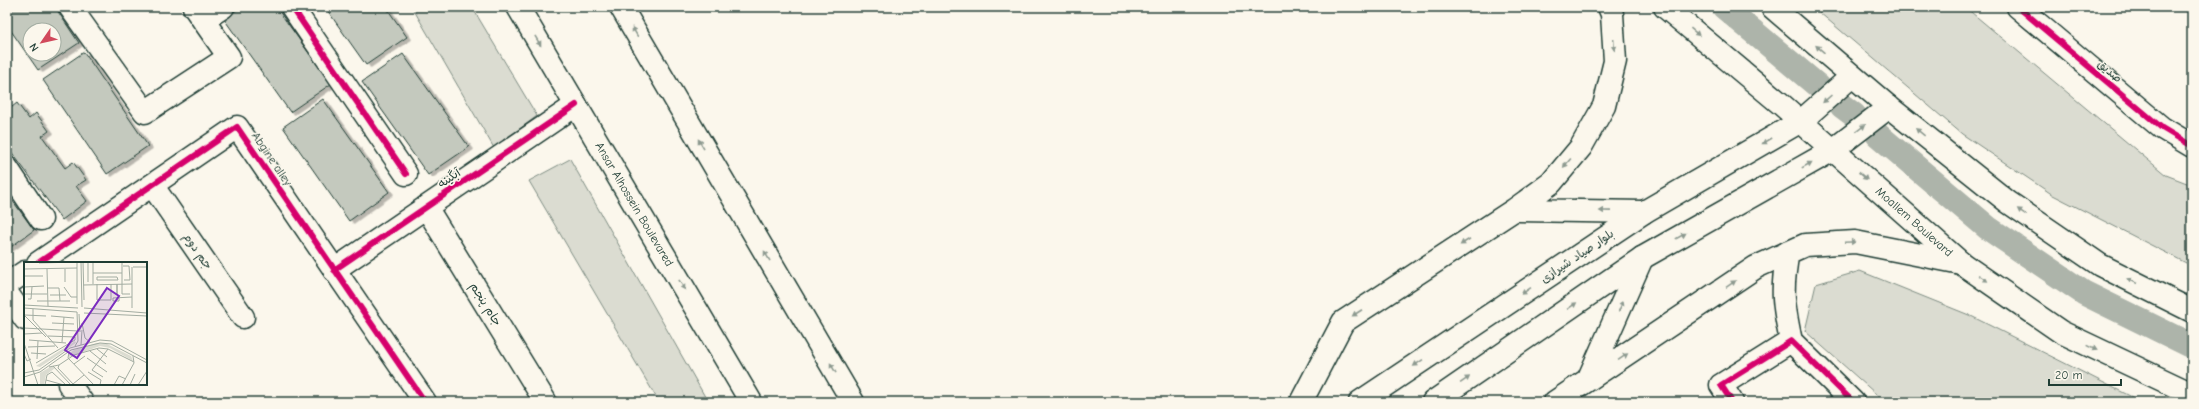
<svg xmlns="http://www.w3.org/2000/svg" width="2199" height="409" font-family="'Comic Neue','Playpen Sans Arabic',sans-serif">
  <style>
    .green { fill: #dbdcd1; stroke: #7d8c82 }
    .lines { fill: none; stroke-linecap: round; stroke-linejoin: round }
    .canal { stroke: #adb4aa; stroke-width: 25 }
    .building { fill: #c4c9be; stroke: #1f3d34; fill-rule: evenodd; filter: url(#shadow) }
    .street-casing { stroke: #1f3d34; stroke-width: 25 }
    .secondary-casing { stroke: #1f3d34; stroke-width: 25 }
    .primary-casing { stroke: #1f3d34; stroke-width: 25 }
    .street { stroke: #fbf7ec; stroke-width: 22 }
    .secondary { stroke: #fbf7ec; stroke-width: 22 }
    .primary { stroke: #fbf7ec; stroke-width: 22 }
    .cycleway-casing { stroke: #fbf7ec; stroke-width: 8 }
    .cycleway { stroke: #d6006c; stroke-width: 6 }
    .oneway { fill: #8d9a90 }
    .labels { text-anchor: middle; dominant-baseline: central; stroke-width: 3.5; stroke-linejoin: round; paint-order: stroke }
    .street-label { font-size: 12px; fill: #1f3d34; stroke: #fbf7ec }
    .inset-road { fill: none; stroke: #a3ada2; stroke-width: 1 }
    .view { fill: #7b2cbf; fill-opacity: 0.15; stroke: #7b2cbf; stroke-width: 2 }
    .inset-edge { fill: none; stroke: #1f3d34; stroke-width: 2 }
  </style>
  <defs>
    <filter id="shadow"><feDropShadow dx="4.5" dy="2.5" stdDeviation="0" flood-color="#0004"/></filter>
  </defs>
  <rect width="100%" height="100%" fill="#fbf7ec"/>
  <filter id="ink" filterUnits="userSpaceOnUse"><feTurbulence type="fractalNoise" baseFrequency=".025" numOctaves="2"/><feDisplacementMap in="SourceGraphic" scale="8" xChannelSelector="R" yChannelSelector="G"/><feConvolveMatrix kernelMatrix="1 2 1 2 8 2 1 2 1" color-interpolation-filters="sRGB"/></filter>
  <g filter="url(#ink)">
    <path class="green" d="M412,7h60l65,109 -43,32z
      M1813,7h152l201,168 26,10v81l-139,-71 -91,-61z
      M570,159l138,243h-49l-130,-221z
      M1860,271l109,44 173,87h-257l-80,-71 11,-47z"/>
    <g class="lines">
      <path class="canal" d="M1724,7l94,79
        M1842,106l12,9
        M1878,135l110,93 96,65 108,53"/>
    </g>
    <path class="building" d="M7,7h48l24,36 -41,27 -31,-45zM30,30h24v24h-24z
      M241,7h35l55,77 -41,28 -66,-93z
      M325,7h61l21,30 -41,28z
      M84,52l64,94 -41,28 -64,-94z
      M403,54l66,93 -41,28 -66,-93z
      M323,99l66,93 -40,29 -66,-94z
      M17,103l12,16 7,-6 13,18 -7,5 23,32 8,-6 13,18 -10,6 11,15 -25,19 -55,-74v-35z
      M7,193l27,37 -26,19 -1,-2z"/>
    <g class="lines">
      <defs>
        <path id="street" d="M70,7l75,105 84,-55 -35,-50
          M292,7l114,167
          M2018,7l144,121 30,18
          M203,20l20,-13
          M7,168l34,51
          M152,185l91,132
          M426,207l119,194 -2,1
          M1788,252c-7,37 -5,52 3,89
          M38,263l199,-136 188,275
          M334,270l242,-165
          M7,284l18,-12
          M7,293l18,26
          M69,384l13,18
          M1732,402l-11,-17 70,-44 62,61"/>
        <path id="secondary" d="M1514,210l130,2
          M1588,380l54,-122
          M1301,402l42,-80 171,-112 37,-27 30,-36 23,-41 11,-45 -3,-47 -3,-7
          M1555,402l201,-135 49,-22 50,-3 106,21"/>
        <g id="primary">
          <path id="s1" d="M518,7l233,395"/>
          <path d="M621,7l232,395"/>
          <path id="s2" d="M1665,7l116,97 180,159 100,69 131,62"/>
          <path d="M1772,7l117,100 119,95 92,63 92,46"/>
          <path d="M1360,402l284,-190 157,-91 51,-45"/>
          <path d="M1433,402l209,-144 191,-108 56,-43"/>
        </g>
      </defs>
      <use href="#street" class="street-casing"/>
      <use href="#secondary" class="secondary-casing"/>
      <use href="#primary" class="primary-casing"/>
      <use href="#street" class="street"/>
      <use href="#secondary" class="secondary"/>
      <use href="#primary" class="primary"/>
      <defs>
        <path id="cycleway" d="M292,7l114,167
          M2018,7l144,121 30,18
          M38,263l199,-136 188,275
          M334,270l242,-165
          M1732,402l-11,-17 70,-44 62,61"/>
      </defs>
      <use href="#cycleway" class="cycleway-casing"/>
      <use href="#cycleway" class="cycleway"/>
    </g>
    <defs><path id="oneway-solid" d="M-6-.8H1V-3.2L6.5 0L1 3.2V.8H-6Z"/></defs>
    <g class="oneway">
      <use href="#oneway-solid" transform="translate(635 32) rotate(-120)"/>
      <use href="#oneway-solid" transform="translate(1695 32) rotate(40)"/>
      <use href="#oneway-solid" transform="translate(538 41) rotate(59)"/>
      <use href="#oneway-solid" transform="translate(1614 45) rotate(86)"/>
      <use href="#oneway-solid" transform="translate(1820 49) rotate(-139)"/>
      <use href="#oneway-solid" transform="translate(1827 99) rotate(138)"/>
      <use href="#oneway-solid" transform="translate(1861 128) rotate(-37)"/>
      <use href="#oneway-solid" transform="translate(1920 132) rotate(-141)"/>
      <use href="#oneway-solid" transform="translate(1767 141) rotate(150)"/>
      <use href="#oneway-solid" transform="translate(701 144) rotate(-120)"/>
      <use href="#oneway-solid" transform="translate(1567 163) rotate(130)"/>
      <use href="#oneway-solid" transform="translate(1807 165) rotate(-29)"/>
      <use href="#oneway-solid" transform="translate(1863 176) rotate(41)"/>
      <use href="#oneway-solid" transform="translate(1605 211) rotate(-179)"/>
      <use href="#oneway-solid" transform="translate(2022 212) rotate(-145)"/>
      <use href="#oneway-solid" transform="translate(1681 236) rotate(-29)"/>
      <use href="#oneway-solid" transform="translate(1465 242) rotate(147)"/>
      <use href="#oneway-solid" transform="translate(1850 242) rotate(-2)"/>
      <use href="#oneway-solid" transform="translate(767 256) rotate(-120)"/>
      <use href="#oneway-solid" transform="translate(1983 278) rotate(35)"/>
      <use href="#oneway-solid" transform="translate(2132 281) rotate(-154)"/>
      <use href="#oneway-solid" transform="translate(1731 284) rotate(-34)"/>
      <use href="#oneway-solid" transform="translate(682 285) rotate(59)"/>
      <use href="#oneway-solid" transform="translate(1526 291) rotate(146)"/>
      <use href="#oneway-solid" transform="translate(1572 306) rotate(-35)"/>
      <use href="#oneway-solid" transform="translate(1621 306) rotate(-66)"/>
      <use href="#oneway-solid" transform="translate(1357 313) rotate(147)"/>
      <use href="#oneway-solid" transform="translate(2092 348) rotate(26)"/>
      <use href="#oneway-solid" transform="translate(1623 357) rotate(-34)"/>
      <use href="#oneway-solid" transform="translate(1418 363) rotate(146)"/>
      <use href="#oneway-solid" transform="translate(833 368) rotate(-120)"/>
      <use href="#oneway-solid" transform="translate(1465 380) rotate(-35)"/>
    </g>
  </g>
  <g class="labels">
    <g class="street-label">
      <text transform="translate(2110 71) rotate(40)">صدیق</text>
      <text transform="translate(272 159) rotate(56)">Abgine alley</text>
      <text transform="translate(449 178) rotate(-34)">آبگینه</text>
      <text stroke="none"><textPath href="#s1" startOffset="229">Ansar Alhossein Boulevared</textPath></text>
      <text stroke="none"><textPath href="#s2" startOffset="329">Moallem Boulevard</textPath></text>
      <text transform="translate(198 251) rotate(56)">جم دوم</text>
      <text transform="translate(1577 256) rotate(-34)">بلوار صیاد شیرازی</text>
      <text transform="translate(486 304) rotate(58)">جام پنجم</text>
    </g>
  </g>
  <g transform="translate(24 262)">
    <rect width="123" height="123" fill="#fbf7ec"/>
    <path d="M51,79l1,2 -36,24 -4,-1zM73,81l10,1 24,12 2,5 -23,-13 -10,-2 -31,11 -1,-3 6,-4zM28,104l3,2 -9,7 -2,10h-4v-12z" fill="#dbdcd1"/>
    <path class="inset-road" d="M57,0l1,45M59,0l1,38M61,0h27M64,0v20M69,0v22M98,0v32h8M15,1l38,-1v42M99,4h6l1,14h-6M108,5v41M109,5h14M0,7l53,-1M23,7l1,37M41,7v13M69,11h29M0,14h19M73,15h20l1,3h-21zM73,22v16h14v-16M93,22v10v-10M59,23l49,-1M0,25l20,-1M40,25l7,10h6M23,26h12l1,13M0,32h23M26,33h16M95,36v3h-6v-3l19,-1M4,37h3l1,-12M13,39h33M0,43l54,3M0,46l53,4 1,29 -3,5M60,46l63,5M9,47v11l25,28M60,51l63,3M55,52l1,18M0,53l22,22M1,53l21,1M27,54l23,2M28,61l22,1M58,61l3,15 5,4M0,66l54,3M0,72l18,-1M24,74l27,1M5,78l37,3M38,80l2,-25M0,81l14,42M57,83l1,-15M4,85l27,-1M73,87l10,8M66,89l16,13M45,90l-1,6 26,27M7,91l15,1M0,92l3,7 4,-2M63,96l20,14M13,97l1,-18M12,101l39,-23v-3M50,102l11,-8M35,103l-1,3 16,17M29,104l18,19M25,105l10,-2 15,-10 25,-7 9,1 26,13M64,110l13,8 -1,5M0,111l15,-3 31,-22 30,-8 12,1 35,19M0,115l16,-5 31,-22 29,-7 11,1 36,19M79,115l-11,-7 16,-21M22,118l18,5M49,122l11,-9M21,123l2,-10 5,-3 14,13M90,123l5,-9 7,3M98,123l12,-22 -1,-7M106,123l5,-11M114,123l9,-14"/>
    <path class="view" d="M83,26l12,8 -42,62 -12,-8z"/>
    <rect width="123" height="123" class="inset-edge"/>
  </g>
  <rect width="2199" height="409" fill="none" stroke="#fbf7ec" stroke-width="24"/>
  <rect x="12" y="12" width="2175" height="385" fill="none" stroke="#1f3d34" stroke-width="1.5" filter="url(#ink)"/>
  <g transform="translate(42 42) rotate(236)"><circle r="19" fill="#fbf7ec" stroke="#a3ada2"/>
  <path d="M0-3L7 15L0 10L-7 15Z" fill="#d1495b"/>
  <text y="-6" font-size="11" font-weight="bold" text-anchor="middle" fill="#1f3d34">N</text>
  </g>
  <path d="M2049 379v6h72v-6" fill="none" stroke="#1f3d34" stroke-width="2"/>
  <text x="2055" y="379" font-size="12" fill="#1f3d34" stroke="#fbf7ec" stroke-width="3" paint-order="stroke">20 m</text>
</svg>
